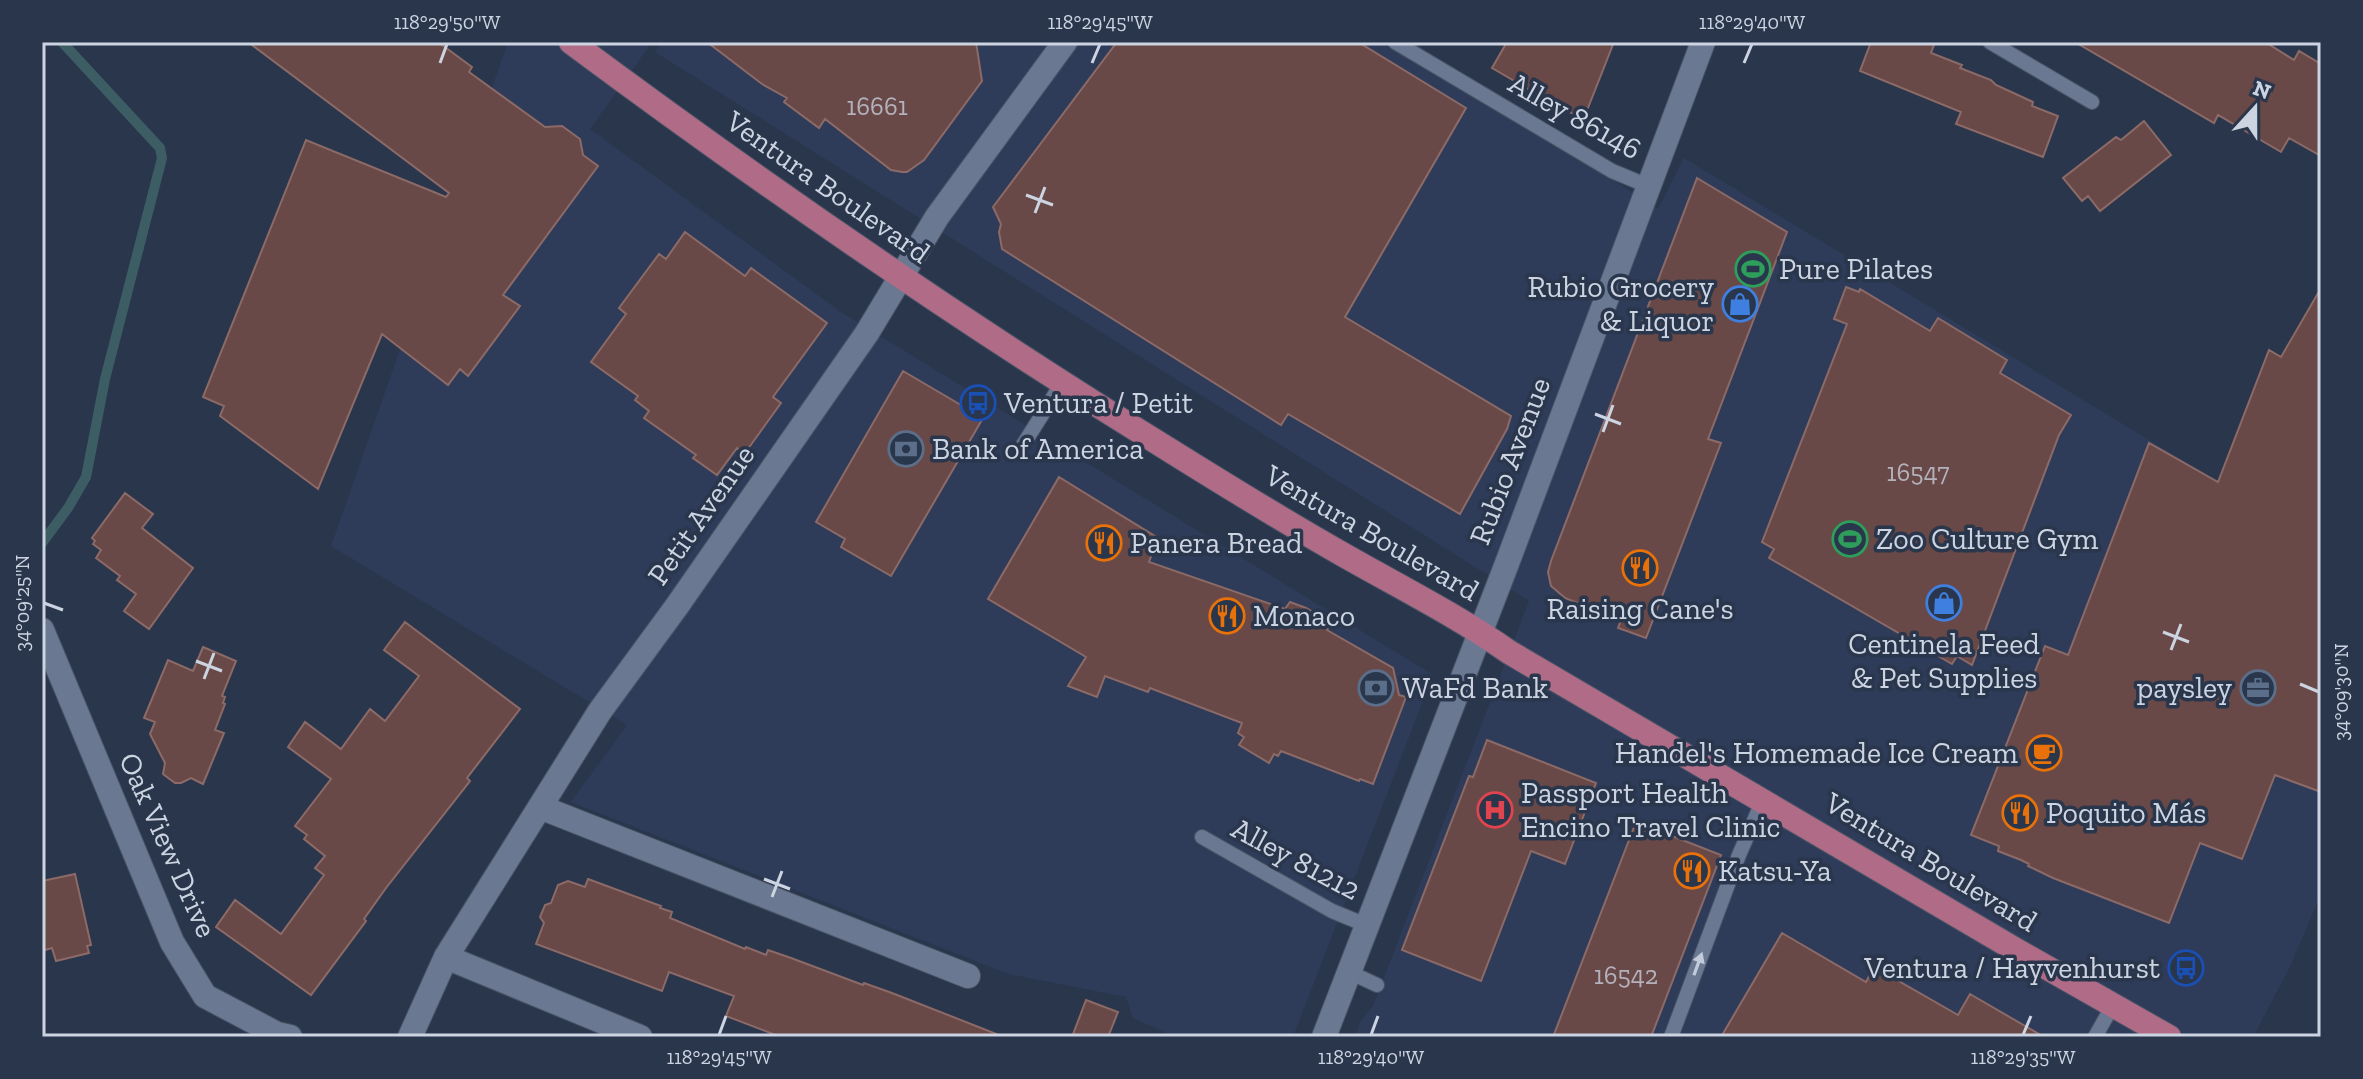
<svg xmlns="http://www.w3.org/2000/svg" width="2363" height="1079" font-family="'Zilla Slab',serif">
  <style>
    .built { fill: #2e3c59 }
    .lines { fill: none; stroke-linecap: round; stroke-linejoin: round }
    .stream { stroke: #3d5d65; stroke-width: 10 }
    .building { fill: #684947; stroke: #8c6a67; stroke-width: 2 }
    .lane-casing { stroke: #4a5466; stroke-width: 16 }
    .street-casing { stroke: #4a5466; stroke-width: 26 }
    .primary-casing { stroke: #4a5466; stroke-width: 26 }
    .lane { stroke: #6a7892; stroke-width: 14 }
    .street { stroke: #6a7892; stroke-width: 24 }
    .primary { stroke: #b06c87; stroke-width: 24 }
    .oneway { fill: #c2cbda }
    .ticks { fill: none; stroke: #ccd4e2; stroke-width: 3 }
    .labels { text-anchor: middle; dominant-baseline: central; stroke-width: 7; stroke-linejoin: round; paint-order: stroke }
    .number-label { font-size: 26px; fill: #b3b1bb }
    .street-label { font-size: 30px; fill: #ccd4e2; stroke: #2a364c }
    .poi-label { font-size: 30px; fill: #ccd4e2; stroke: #2a364c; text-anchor: start }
    .neatline { fill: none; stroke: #ccd4e2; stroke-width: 3 }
    .ticks-label { font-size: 20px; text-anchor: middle; fill: #ccd4e2 }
  </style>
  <rect width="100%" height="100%" fill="#2a364c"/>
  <path class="built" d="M508,42h144l-62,87 251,183 592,363 -140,362h-118l-42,-19 -7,-21 -118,-23 -437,-172 56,-77 -296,-179z
    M662,42h738l258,167 26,-51 637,386v350l-31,73 -37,70h-898l6,-17 12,-14 156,-405 -874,-549z"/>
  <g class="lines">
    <path class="stream" d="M42,543l26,-35 18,-31 19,-98 57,-221 -2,-10 -98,-106"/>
  </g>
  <path class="building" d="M248,42h190l34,25 -3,5 76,55 17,-1 18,13 3,16 15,11 -95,129 17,11 -52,70 -8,-7 -12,16 -66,-51 -64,155 -98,-73 4,-10 -21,-9 103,-257 140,57 3,-4z
    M707,42h269l6,39 -58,79 -17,12h-5l-11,-2 -66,-51 -6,9 -35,-26 3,-4 -25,-14z
    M1117,42h241l108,66 -121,209 166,99 -4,13 -47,85 -172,-100 -7,11 -279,-176 -3,-17 2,-8 -8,-17z
    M1507,42h107l-30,76 -40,-16 1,-3 -53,-31z
    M1871,42h64l-4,11 31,12 -2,3 31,12 5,5 37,17 -1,4 26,10 -15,41 -87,-33 5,-12 -101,-41z
    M2075,42h190l29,18 5,-9 22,13v92l-32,-18 -8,14 -63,-37 -4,8z
    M2144,121l27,34 -71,56 -12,-15 -6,5 -19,-23 53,-41 5,3z
    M1697,178l90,54 -79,207 13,4 -75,195 -28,-10 3,-8 -56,-22 -14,-12 -3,-14 3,-11z
    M685,232l60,44 6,-8 76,55 -54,74 8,6 -36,50 -8,-5 -20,27 -24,-17 3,-3 -52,-37 5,-7 -14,-11 3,-4 -47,-34 35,-48 -7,-6 40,-54 7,5z
    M1846,287l13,5 1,-3 70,42 8,-13 69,42 -7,13 71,42 -12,20 -87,230 -15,-9 -5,8 -183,-106 5,-9 -12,-7 85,-218 -13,-5z
    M2321,288v504l-46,-17 -33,84 -42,-16 -31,80 -116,-45 -25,-12 1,-2 -8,-4 -23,-9 1,-5 -28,-11 74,-189 23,9 81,-212 69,39 51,-132 12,7z
    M903,371l80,47 -92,158 -50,-29 4,-8 -29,-17z
    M1059,477l99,61 -9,24 136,47 5,-7 16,6 26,15 -5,7 66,38 6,27 7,2 -33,87 -13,-5 -1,2 -78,-30 -3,5 -4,-2 -5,9 -30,-18 5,-8 -6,-4 4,-10 -92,-35 -2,4 -43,-16 -8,21 -29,-11 18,-29 -98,-58z
    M125,493l28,21 -11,14 51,40 -44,61 -25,-18 12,-17 -19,-14 3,-4 -24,-18 5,-8 -8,-6 2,-3 -3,-3z
    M405,622l115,87 -53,69 3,3 -84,107 -22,31 2,2 -55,74 -95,-68 19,-27 46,34 43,-59 -9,-7 10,-12 -21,-17 3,-4 -12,-9 36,-47 -43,-32 17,-25 36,27 29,-40 15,12 34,-45 -35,-26z
    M203,647l33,14 -14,35 3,1 -2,6 2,1 -10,26 9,3 -21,51 -12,-6 -10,5h-6l-12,-9 2,-11 -15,-29 5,-12 -11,-4 24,-58 25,11z
    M1487,740l109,43 -31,81 -34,-13 -50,130 -79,-31 67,-174 4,1z
    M1636,822l85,33 -70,182h-98z
    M75,874l16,71 -4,1 2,7 -33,8 -4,-13 -10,3v-70z
    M588,879l73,27 -1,2 12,4 -2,6 75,31 1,-2 20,8 2,-5 23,8 72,27 1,-2 28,10 107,42 -1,2h-217l-55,-21 8,-20 -65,-24 -7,19 -126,-47 8,-21 -4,-6 5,-12 6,-2 7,-18 10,-4 17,6z
    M1782,933l84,49 8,-15 84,48 12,-21 74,43h-323z
    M1086,1000l32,12 -10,25h-36z"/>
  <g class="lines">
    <defs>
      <path id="lane" d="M1395,42l217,129 36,15
        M1990,42l102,60
        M1023,445l39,-62
        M1202,837l130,74 34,14
        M1349,972l28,13
        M1671,1037l68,-182 24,-55
        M2095,1037l18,-32"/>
      <path id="street" d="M42,630l130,312 33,54 72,38 13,3
        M540,807l428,169
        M446,957l194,80
        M410,1037l36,-80 154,-246 77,-105 190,-273 70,-116 128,-175
        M1324,1037l182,-471 197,-524"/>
      <path id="primary" d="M571,42c195,145 394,282 600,409 56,35 113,70 171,103 56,32 114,61 167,98l507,298 153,87"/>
    </defs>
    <use href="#lane" class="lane-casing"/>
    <use href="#street" class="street-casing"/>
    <use href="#primary" class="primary-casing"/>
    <use href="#lane" class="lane"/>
    <use href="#street" class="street"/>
    <use href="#primary" class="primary"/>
  </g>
  <defs><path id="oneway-solid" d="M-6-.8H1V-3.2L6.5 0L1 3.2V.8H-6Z" transform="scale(2)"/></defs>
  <use class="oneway" href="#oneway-solid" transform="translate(1698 964) rotate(-70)"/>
  <path class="ticks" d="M440,63l7,-19M1092,63l8,-19M1744,63l8,-19M1026,195l27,10M1035,213l10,-26M1595,414l26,10M1603,432l10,-27M44,603l19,7M2163,632l26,10M2171,650l10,-26M196,661l26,10M204,679l10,-26M2300,684l19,8M764,879l26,10M772,897l10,-26M719,1035l7,-19M1371,1035l7,-19M2023,1035l8,-19"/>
  <defs>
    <symbol id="stadium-ring" viewBox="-11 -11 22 22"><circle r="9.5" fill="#2a364c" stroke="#2e9e5b" stroke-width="1.5"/><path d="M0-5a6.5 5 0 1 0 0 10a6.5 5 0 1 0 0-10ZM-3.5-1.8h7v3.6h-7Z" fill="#2e9e5b"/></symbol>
    <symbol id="shop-ring" viewBox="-11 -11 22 22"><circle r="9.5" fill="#2a364c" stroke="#3f7fe0" stroke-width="1.5"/><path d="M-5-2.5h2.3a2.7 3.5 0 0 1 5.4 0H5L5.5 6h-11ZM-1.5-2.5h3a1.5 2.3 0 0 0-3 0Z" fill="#3f7fe0"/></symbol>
    <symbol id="bus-ring" viewBox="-11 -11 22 22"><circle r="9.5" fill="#2a364c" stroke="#1a4fb4" stroke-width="1.5"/><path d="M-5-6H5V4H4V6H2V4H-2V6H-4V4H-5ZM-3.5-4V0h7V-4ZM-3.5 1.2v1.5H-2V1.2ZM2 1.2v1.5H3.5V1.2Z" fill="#1a4fb4"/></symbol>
    <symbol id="bank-ring" viewBox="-11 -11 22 22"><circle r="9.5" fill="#2a364c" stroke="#5c6f8a" stroke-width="1.5"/><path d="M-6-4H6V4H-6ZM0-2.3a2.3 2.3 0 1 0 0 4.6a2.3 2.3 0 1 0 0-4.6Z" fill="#5c6f8a"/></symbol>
    <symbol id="restaurant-ring" viewBox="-11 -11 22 22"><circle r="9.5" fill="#2a364c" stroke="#e8710a" stroke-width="1.5"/><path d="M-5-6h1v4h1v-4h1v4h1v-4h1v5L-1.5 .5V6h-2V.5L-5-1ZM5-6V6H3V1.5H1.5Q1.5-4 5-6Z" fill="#e8710a"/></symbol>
    <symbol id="office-ring" viewBox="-11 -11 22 22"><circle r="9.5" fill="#2a364c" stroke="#5c6f8a" stroke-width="1.5"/><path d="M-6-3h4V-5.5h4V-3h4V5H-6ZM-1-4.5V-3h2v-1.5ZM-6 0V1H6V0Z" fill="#5c6f8a"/></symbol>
    <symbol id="cafe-ring" viewBox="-11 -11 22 22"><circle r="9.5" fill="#2a364c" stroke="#e8710a" stroke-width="1.5"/><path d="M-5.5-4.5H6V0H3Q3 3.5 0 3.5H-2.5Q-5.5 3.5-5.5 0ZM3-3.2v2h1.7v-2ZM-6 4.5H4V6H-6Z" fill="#e8710a"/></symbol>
    <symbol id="hospital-ring" viewBox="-11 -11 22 22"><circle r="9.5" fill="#2a364c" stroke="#e0444e" stroke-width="1.5"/><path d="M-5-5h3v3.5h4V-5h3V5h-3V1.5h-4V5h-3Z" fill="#e0444e"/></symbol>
  </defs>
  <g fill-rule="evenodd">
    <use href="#stadium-ring" x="1733" y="249" width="40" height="40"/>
    <use href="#shop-ring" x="1720" y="284" width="40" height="40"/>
    <use href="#bus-ring" x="958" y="383" width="40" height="40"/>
    <use href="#bank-ring" x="886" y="429" width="40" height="40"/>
    <use href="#stadium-ring" x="1830" y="519" width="40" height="40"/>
    <use href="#restaurant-ring" x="1084" y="523" width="40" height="40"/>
    <use href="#restaurant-ring" x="1620" y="548" width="40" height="40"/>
    <use href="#shop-ring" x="1924" y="583" width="40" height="40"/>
    <use href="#restaurant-ring" x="1207" y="596" width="40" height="40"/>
    <use href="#bank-ring" x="1356" y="668" width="40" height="40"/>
    <use href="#office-ring" x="2238" y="668" width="40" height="40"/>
    <use href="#cafe-ring" x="2024" y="733" width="40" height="40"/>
    <use href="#hospital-ring" x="1475" y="790" width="40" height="40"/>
    <use href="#restaurant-ring" x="2000" y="793" width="40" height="40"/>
    <use href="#restaurant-ring" x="1672" y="851" width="40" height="40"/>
    <use href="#bus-ring" x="2166" y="948" width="40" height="40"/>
  </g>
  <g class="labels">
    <g class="number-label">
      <text x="877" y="106">16661</text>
      <text x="1918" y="472">16547</text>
      <text x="1626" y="975">16542</text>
    </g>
    <g class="street-label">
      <text transform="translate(1575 116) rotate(29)">Alley 86146</text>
      <text transform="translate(828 187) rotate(35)">Ventura Boulevard</text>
      <text transform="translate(1510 461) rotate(-69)">Rubio Avenue</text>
      <text transform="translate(701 515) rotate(-55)">Petit Avenue</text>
      <text transform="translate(1372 533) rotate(30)">Ventura Boulevard</text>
      <text transform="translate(168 845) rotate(66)">Oak View Drive</text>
      <text transform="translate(1296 859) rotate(28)">Alley 81212</text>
      <text transform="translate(1931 862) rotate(31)">Ventura Boulevard</text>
    </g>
    <g class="poi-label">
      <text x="1779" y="269">Pure Pilates</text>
      <text x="1714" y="287" text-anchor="end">Rubio Grocery<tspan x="1714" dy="34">&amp; Liquor</tspan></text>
      <text x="1004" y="403">Ventura / Petit</text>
      <text x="932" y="449">Bank of America</text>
      <text x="1876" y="539">Zoo Culture Gym</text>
      <text x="1130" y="543">Panera Bread</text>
      <text x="1640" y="609" text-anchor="middle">Raising Cane's</text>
      <text x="1253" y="616">Monaco</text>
      <text x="1944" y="644" text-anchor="middle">Centinela Feed<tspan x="1944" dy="34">&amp; Pet Supplies</tspan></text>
      <text x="1402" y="688">WaFd Bank</text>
      <text x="2232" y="688" text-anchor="end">paysley</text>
      <text x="2018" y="753" text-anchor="end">Handel's Homemade Ice Cream</text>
      <text x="1521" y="793">Passport Health<tspan x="1521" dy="34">Encino Travel Clinic</tspan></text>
      <text x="2046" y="813">Poquito Más</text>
      <text x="1718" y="871">Katsu-Ya</text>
      <text x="2160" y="968" text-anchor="end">Ventura / Hayvenhurst</text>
    </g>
  </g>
  <rect width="2363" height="1079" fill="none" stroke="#2a364c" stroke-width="88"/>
  <g transform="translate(2255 108) rotate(21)" stroke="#2a364c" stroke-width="6" paint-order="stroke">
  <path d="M0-6L14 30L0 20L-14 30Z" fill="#ccd4e2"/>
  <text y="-12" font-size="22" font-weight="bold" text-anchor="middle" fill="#ccd4e2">N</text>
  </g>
  <rect x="44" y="44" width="2275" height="991" class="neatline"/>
  <g class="ticks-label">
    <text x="447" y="29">118°29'50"W</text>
    <text x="1100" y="29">118°29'45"W</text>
    <text x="1752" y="29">118°29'40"W</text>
    <text transform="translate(22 603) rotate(-90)" y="7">34°09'25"N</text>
    <text transform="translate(2341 692) rotate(-90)" y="7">34°09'30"N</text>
    <text x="719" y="1064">118°29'45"W</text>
    <text x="1371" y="1064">118°29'40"W</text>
    <text x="2023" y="1064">118°29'35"W</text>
  </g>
</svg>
